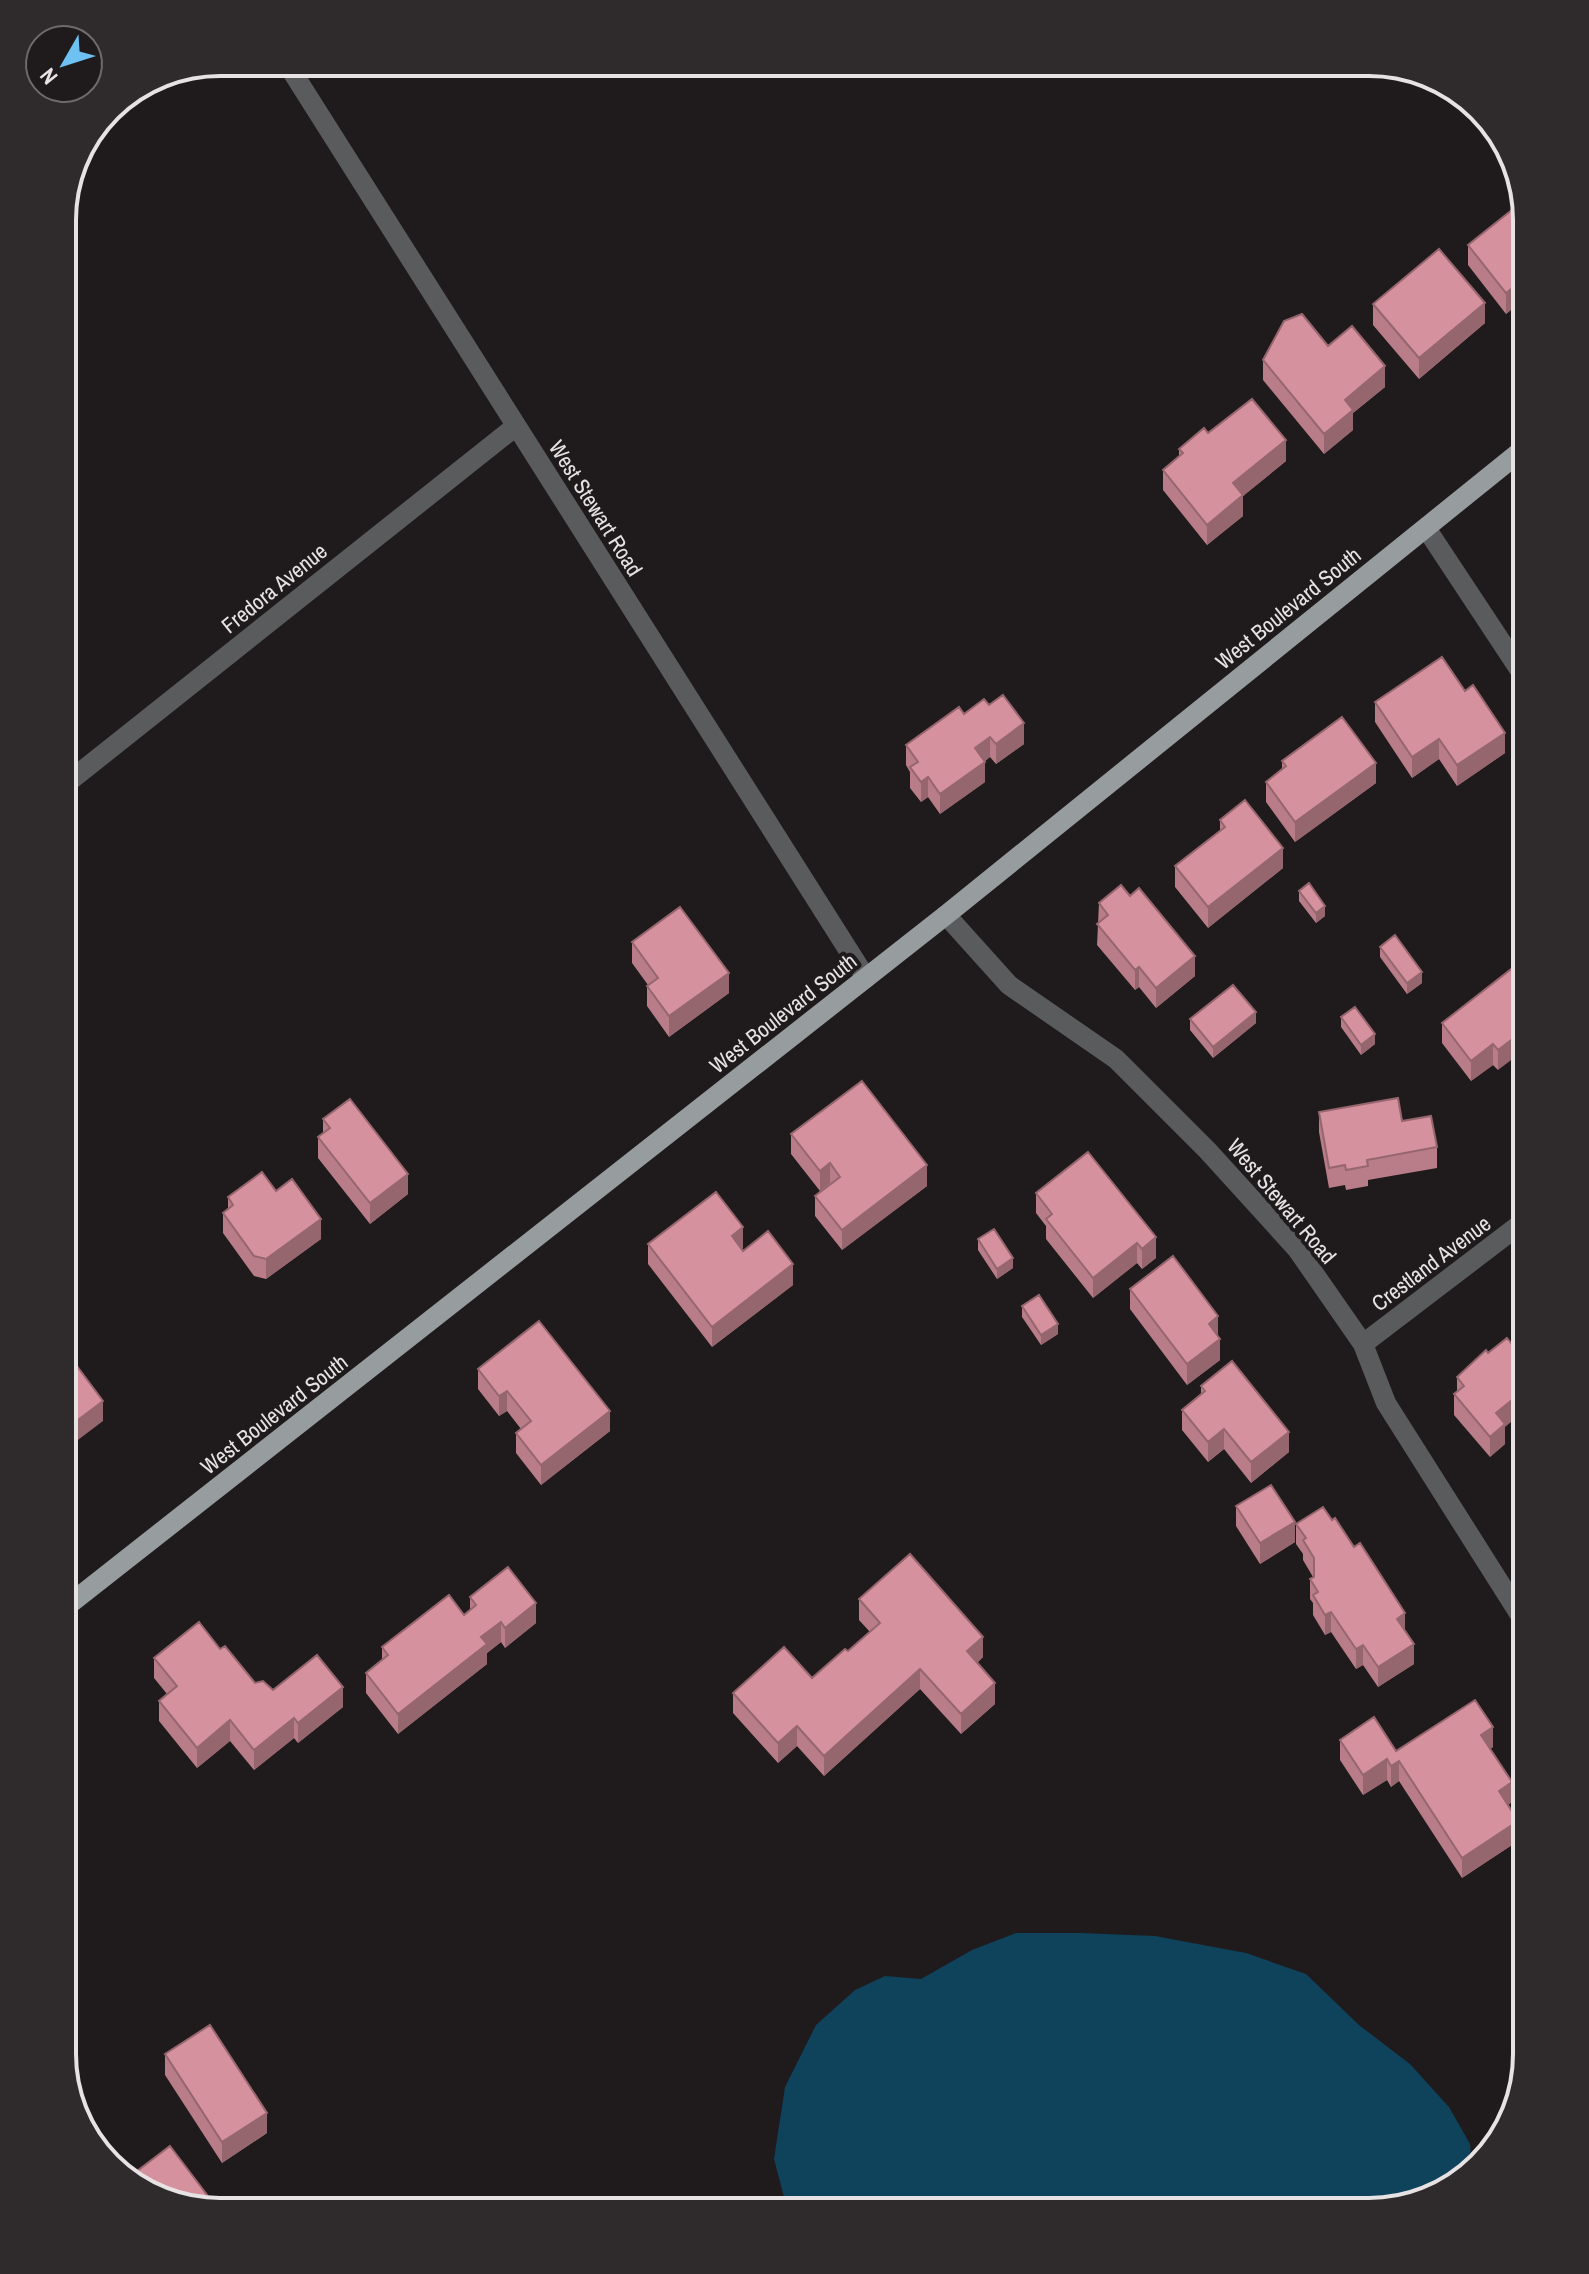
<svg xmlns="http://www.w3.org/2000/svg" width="1589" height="2274" font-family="'Archivo Narrow',sans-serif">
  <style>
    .water { fill: #0f425b }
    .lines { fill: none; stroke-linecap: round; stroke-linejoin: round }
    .minor { stroke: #595b5c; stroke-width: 20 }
    .major { stroke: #979c9f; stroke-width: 20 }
    .wall { fill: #b87d88 }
    .shaded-wall { fill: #96666f }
    .building { fill: #d6919e; stroke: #96666f; stroke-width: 2 }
    .labels { text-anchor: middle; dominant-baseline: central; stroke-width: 8; stroke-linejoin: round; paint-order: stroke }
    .street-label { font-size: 22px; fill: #e7e3e4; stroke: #1f1a1b }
    .rim { fill: none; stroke: #e7e3e4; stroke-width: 4 }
  </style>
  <rect width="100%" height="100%" fill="#1f1a1b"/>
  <path class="water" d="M1016,1933h65l74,3 91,17 60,21 53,51 51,39 39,43 21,37 2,23 -24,24 -78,21h-582l-14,-53 11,-72 31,-62 39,-35 30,-14 36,3 51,-29z"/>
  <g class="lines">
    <path class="minor" d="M286,62l580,916
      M104,116l44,-35
      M1426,528l101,153
      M62,787l454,-361
      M946,915l63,70 107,74 92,92 89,98 66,95 23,59 141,223
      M1363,1344l164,-125"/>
    <path class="major" d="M62,1610l884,-695 581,-469"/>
  </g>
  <path class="wall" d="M1527,220v77l-21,17 -38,-49v-20z
    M1373,304l112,19 -66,56 -46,-54z
    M1328,346l57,41 -32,26v17l-29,24 -61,-74v-20z
    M1208,433l78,28 -43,35v20l-36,29 -44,-55v-20l16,-14v-7z
    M1375,702l130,51 -48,33 -18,-27 -27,19 -37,-56z
    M964,714l60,30 -28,20 -6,-7 -5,4v21l-45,32 -12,-17 -7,5 -11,-14v-16l-4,-7v-20z
    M1282,761l94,22 -81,59 -29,-40v-20l16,-13z
    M1220,820l63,48 -75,60 -33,-41v-21l45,-35z
    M1299,891l26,25 -9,7 -17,-22z
    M1130,896l65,80 -39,32 -17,-21 -4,3 -38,-45 2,-42z
    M632,942l97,51 -60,44 -22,-31v-20l1,-1 -16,-22z
    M1380,947l42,36 -15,11 -27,-37z
    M1519,963l-21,107 -5,-5 -22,16 -29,-38v-20z
    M1341,1017l34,27 -14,11 -20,-28z
    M1190,1019l66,4 -43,35 -23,-28z
    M1319,1112l83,9 35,26v21l-69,12v6l-22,4 -1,-5 -16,3 -10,-56z
    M323,1119l85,75 -38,30 -52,-66v-21l5,-4z
    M791,1134l136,52 -85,64 -27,-34v-20l5,-5 -29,-37z
    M1088,1152l68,106 -14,11 -5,-6 -44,35 -47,-59v-13l-10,-13v-20z
    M276,1191l45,48 -55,40 -12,-3 -31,-43v-20l5,-4v-12z
    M978,1239l35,29 -16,11 -19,-29z
    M648,1244l95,4 -1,1 51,36 -81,62 -64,-83z
    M1130,1289l88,47 2,24 -33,25 -57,-76z
    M1022,1306l36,28 -17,11 -19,-28z
    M478,1369l132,62 -69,54 -25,-32v-20l5,-4 -14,-18 -8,5 -21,-27z
    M1457,1377l48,50v17l-15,13 -36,-42v-21l3,-2z
    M1201,1386l88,66 -38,31 -27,-34 -16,13 -26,-32v-20l19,-16z
    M1236,1506l59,36 -35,22 -24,-38z
    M1296,1524l109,107 9,33 -36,23 -15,-22 -7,4 -25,-37 -6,3 -12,-20v-12l-3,-4v-20l3,-2 -10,-17v-6l-7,-10z
    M470,1597l66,26 -31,25 -4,-6 -14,11v11l-89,70 -32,-41v-20l16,-13v-13l82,-32 6,-5z
    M859,1599l124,58 -6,6 18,41 -34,30 -41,-45 -96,87 -27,-30 -19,17 -45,-50v-20l79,-15 36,-27 22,-19 -11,-12z
    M220,1649l35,34 18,7 70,17 -45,36 -4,-5 -40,32 -24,-29 -33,27 -38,-47v-20l8,-7 -13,-16v-20z
    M1340,1740l56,11 97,-4 -3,2 22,53 -4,3 10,36 -56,37 -63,-97 -8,6 -4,-7 -24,15 -23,-35z
    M165,2054l102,79 -45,30 -57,-88z"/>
  <path class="shaded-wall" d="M1527,277v20l-21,17v-21z
    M1485,303v20l-66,56v-21z
    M1385,366v21l-32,26v17l-29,24v-20l21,-34z
    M1286,440v21l-43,35v20l-36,29v-20l26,-42z
    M1024,723v21l-28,20v-20z
    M1505,733v20l-48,33v-21z
    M990,737v20l-15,12v-21z
    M1439,739v20l-27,19v-21z
    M985,762v20l-45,32v-20z
    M1376,763v20l-81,59v-20z
    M928,777v20l-7,5v-20z
    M1283,848v20l-75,60v-21z
    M1325,906v10l-9,7v-10z
    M1195,956v20l-39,32v-20z
    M1139,967v20l-4,3v-20z
    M1422,972v11l-15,11v-11z
    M729,973v20l-60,44v-21z
    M1256,1012v11l-43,35v-11z
    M1527,1028v20l-29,22v-20z
    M1375,1034v10l-14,11v-10z
    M1493,1044v21l-22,16v-20z
    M830,1163v20l-10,8v-20z
    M927,1165v21l-85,64v-20z
    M408,1174v20l-38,30v-21z
    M321,1219v20l-55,40v-20z
    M743,1227v21l-11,8v-20z
    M1156,1237v21l-14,11v-20z
    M1137,1243v20l-44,35v-20z
    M1013,1258v10l-16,11v-10z
    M793,1264v21l-81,62v-20z
    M1218,1316v21l-9,-13z
    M1058,1324v10l-17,11v-10z
    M1220,1339v21l-33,25v-21z
    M1527,1388v21l-22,18v17l-15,13v-20l6,-24z
    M507,1391v20l-8,5v-20z
    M103,1401v20l-41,31v-20z
    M610,1411v20l-69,54v-20z
    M1224,1429v20l-16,13v-20z
    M1289,1432v20l-38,31v-21z
    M1295,1522v20l-35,22v-21z
    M536,1603v20l-31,25v-20z
    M1331,1612v20l-6,3v-20z
    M1405,1613v21l-8,-15z
    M501,1622v20l-14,11v11l-89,70v-20l83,-77z
    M983,1637v20l-16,15v-21z
    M1414,1644v20l-36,23v-20z
    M1363,1645v20l-7,4v-20z
    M920,1669v20l-96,87v-20z
    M995,1683v21l-34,30v-20z
    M343,1687v20l-45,36v-20z
    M294,1718v20l-40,32v-20z
    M230,1720v21l-33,27v-20z
    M797,1726v20l-19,17v-20z
    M1493,1727v20l-12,8v-20z
    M1387,1759v21l-24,15v-20z
    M1399,1761v20l-8,6v-21z
    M1512,1782v20l-13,9v-20z
    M1518,1821v20l-56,37v-20z
    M267,2113v20l-45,30v-21z"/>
  <path class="building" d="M1522,202l5,18v57l-21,16 -38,-48z
    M1439,249l46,54 -66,55 -46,-54z
    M1302,314l26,32 24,-20 33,40 -40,34 8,10 -29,24 -61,-74 21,-39z
    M1252,399l34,41 -53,43 10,12 -36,30 -44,-55 20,-17 -4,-4 25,-21 4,5z
    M1442,657l23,34 8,-6 32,48 -48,32 -18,-26 -27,18 -37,-55z
    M1003,695l21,28 -28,21 -6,-7 -15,11 10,14 -45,32 -12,-17 -7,5 -11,-15 8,-5 -12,-17 53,-38 5,7 20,-15 5,6z
    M1342,717l34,46 -81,59 -29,-40 20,-16 -4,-5z
    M1245,800l38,48 -75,59 -33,-41 50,-39 -5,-7z
    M1309,883l16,23 -9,7 -17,-22z
    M1121,885l9,11 9,-8 56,68 -39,32 -17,-21 -4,3 -38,-46 11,-9 -9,-12z
    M680,907l49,66 -60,43 -22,-30 11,-8 -26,-36z
    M1395,935l27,37 -15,11 -27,-36z
    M1519,963l8,10v55l-29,22 -5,-6 -22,17 -29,-38z
    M1233,985l23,27 -43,35 -23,-28z
    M1355,1007l20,27 -14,11 -20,-28z
    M862,1081l65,84 -85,65 -27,-34 25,-19 -10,-14 -10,8 -29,-37z
    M1398,1098l4,23 29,-5 6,31 -70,13 1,6 -22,4 -1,-5 -16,3 -10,-56z
    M350,1099l58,75 -38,29 -52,-66 12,-9 -7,-9z
    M1088,1152l68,85 -14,12 -5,-6 -44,35 -47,-59 6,-5 -16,-21z
    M262,1172l14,19 16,-12 29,40 -55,40 -12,-3 -31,-43 10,-8 -5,-8z
    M716,1192l27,35 -11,9 11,15 25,-20 25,33 -81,63 -64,-83z
    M994,1229l19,29 -16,11 -19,-30z
    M1173,1256l45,60 -9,8 11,15 -33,25 -57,-75z
    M1039,1295l19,29 -17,11 -19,-29z
    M539,1321l71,90 -69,54 -25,-32 15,-12 -24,-30 -8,5 -21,-27z
    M1507,1338l20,25v25l-31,25 9,11 -15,13 -36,-43 10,-8 -7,-9 29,-27 2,3z
    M62,1346l41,55 -41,31z
    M1232,1361l57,71 -38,30 -27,-33 -16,13 -26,-32 23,-19 -4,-5z
    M1271,1485l24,37 -35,21 -24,-37z
    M1323,1507l9,13 3,-2 19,29 6,-4 45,70 -8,6 17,25 -36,23 -15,-22 -7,4 -25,-37 -6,3 -12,-20 5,-3 -8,-13 4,-2v-19l-11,-18 3,-2 -10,-14z
    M910,1554l73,83 -16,14 28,32 -34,31 -41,-45 -96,87 -27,-30 -19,17 -45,-50 51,-46 28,31 33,-29 3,2 32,-28 -21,-24z
    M508,1567l28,36 -31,25 -4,-6 -20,15 6,7 -89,70 -32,-41 22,-18 -6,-8 67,-52 15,20 12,-10 -6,-8z
    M199,1622l21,27 5,-3 30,37 8,-2 10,9 44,-35 26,32 -45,36 -4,-5 -40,32 -24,-30 -33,28 -38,-47 18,-15 -23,-28z
    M1475,1700l18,27 -12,8 31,47 -13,9 19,30 -56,37 -63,-97 -8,5 -4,-7 -24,16 -23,-35 34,-23 22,34z
    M210,2025l57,88 -45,29 -57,-88z
    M170,2146l50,66h-10l-70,-21 -12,-13z"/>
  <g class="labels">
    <g class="street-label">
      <text transform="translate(596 508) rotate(58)">West Stewart Road</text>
      <text transform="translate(274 588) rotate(-39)">Fredora Avenue</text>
      <text transform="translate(1288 608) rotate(-39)">West Boulevard South</text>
      <text transform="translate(783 1013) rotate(-38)">West Boulevard South</text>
      <text transform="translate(1282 1201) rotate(50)">West Stewart Road</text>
      <text transform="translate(1431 1263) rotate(-37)">Crestland Avenue</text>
      <text transform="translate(274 1414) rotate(-38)">West Boulevard South</text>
    </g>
  </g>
  <path d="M0 0H1589V2274H0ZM220 76H1369A144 144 0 0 1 1513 220V2054A144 144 0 0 1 1369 2198H220A144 144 0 0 1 76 2054V220A144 144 0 0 1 220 76Z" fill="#2f2a2b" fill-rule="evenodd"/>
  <path class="rim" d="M220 76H1369A144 144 0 0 1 1513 220V2054A144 144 0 0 1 1369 2198H220A144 144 0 0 1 76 2054V220A144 144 0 0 1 220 76Z"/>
  <g transform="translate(64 64) rotate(231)"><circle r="38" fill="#1f1a1b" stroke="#6f6a6b" stroke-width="2"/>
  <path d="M0-6L14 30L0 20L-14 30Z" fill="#6dc2f3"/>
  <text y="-12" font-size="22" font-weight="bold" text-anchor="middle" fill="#e7e3e4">N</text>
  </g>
</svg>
